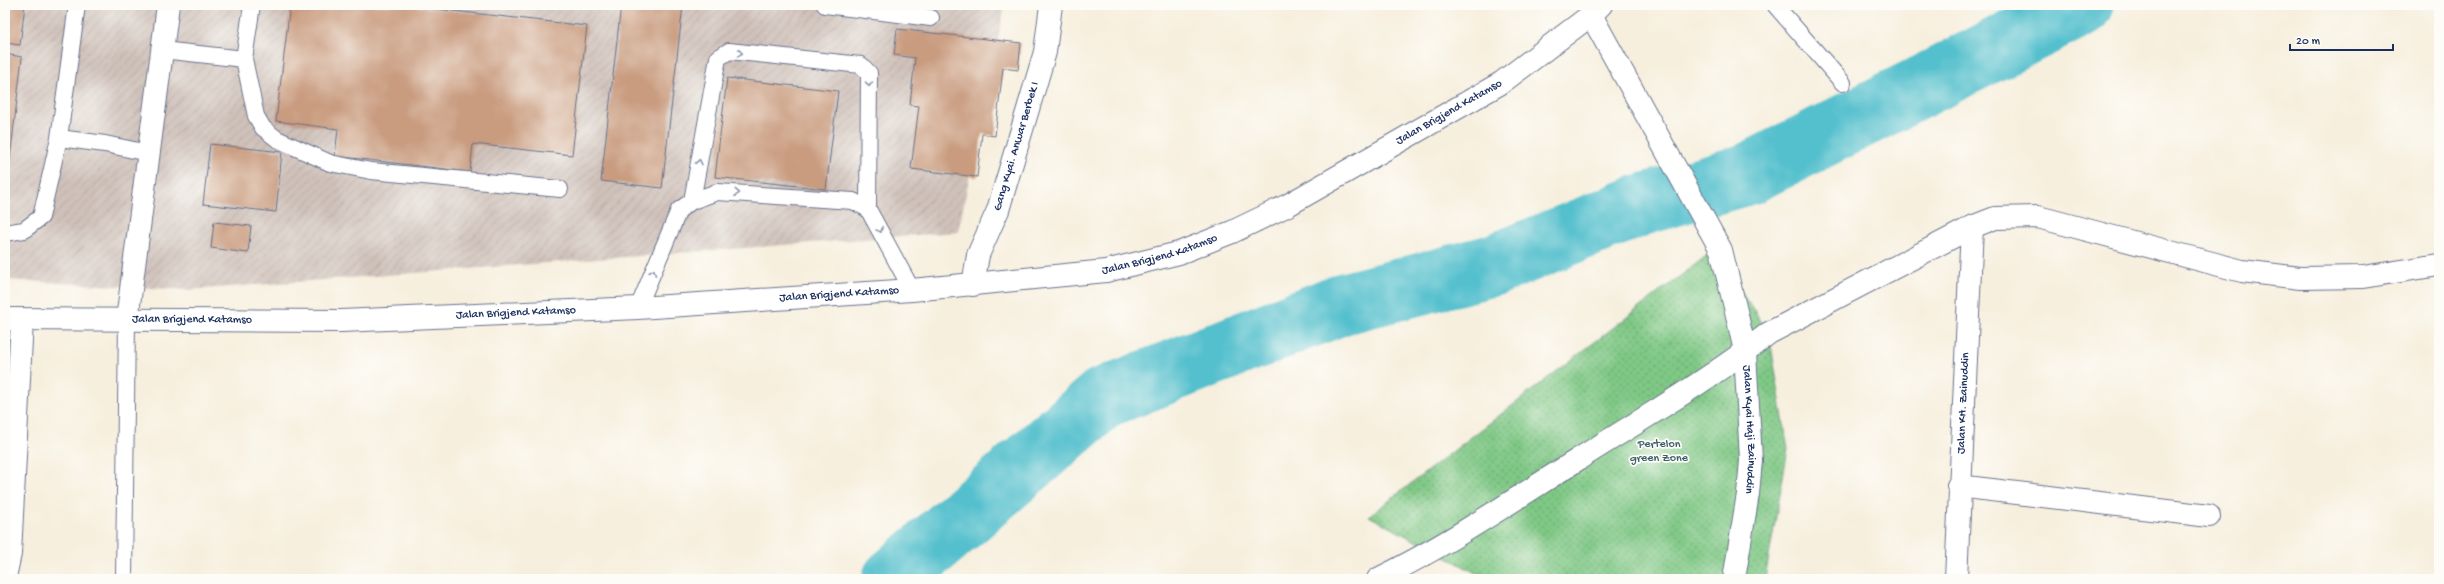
<svg xmlns="http://www.w3.org/2000/svg" width="2444" height="584" font-family="'Gochi Hand',sans-serif">
  <style>
    .industrial { fill: url(#industrial-furrows) }
    .grass { fill: url(#grass-dots); stroke: #4d7c72 }
    .lines { fill: none; stroke-linecap: round; stroke-linejoin: round }
    .river { stroke: #54c0cd; stroke-width: 62 }
    .building { fill: #c99b7f }
    .service-casing { stroke: #68728b; stroke-width: 18 }
    .minor-casing { stroke: #68728b; stroke-width: 24 }
    .tertiary-casing { stroke: #68728b; stroke-width: 24 }
    .service { stroke: #fff; stroke-width: 16 }
    .minor { stroke: #fff; stroke-width: 22 }
    .tertiary { stroke: #fff; stroke-width: 22 }
    .oneway { stroke: #8d97ae }
    .labels { text-anchor: middle; dominant-baseline: central; stroke-width: 3.5; stroke-linejoin: round; paint-order: stroke }
    .street-label { font-size: 12px; fill: #1b2f5e; stroke: #fdfcf7 }
    .park-label { font-size: 12px; fill: #395d6a; stroke: #fdfcf7 }
  </style>
  <defs>
    <pattern id="industrial-furrows" width="10" height="10" patternUnits="userSpaceOnUse"><rect width="10" height="10" fill="#cfc1ba"/><path d="M-1 1l2-2M0 10L10 0M9 11l2-2" fill="none" stroke="#b1a6a2"/></pattern>
    <pattern id="grass-dots" width="8" height="8" patternUnits="userSpaceOnUse"><rect width="8" height="8" fill="#7fc885"/><path d="M2 2h.1M6 6h.1" fill="none" stroke="#67a370" stroke-width="1.8" stroke-linecap="round"/></pattern>
  </defs>
  <rect width="100%" height="100%" fill="#fdfcf7"/>
  <filter id="ink" filterUnits="userSpaceOnUse"><feTurbulence type="fractalNoise" baseFrequency=".025" numOctaves="2"/><feDisplacementMap in="SourceGraphic" scale="8" xChannelSelector="R" yChannelSelector="G"/><feConvolveMatrix kernelMatrix="1 2 1 2 8 2 1 2 1" color-interpolation-filters="sRGB"/></filter>
  <filter id="wash" filterUnits="userSpaceOnUse"><feTurbulence type="fractalNoise" baseFrequency=".012" numOctaves="4" result="noise"/><feDisplacementMap in="SourceGraphic" scale="16" xChannelSelector="R" yChannelSelector="G"/><feGaussianBlur stdDeviation="0.9" result="paint"/><feColorMatrix in="noise" values="0 0 0 0 0 0 0 0 0 0 0 0 0 0 0 0 0 1.4 0 .05"/><feComposite in="paint" operator="in"/></filter>
  <g filter="url(#wash)">
    <rect width="100%" height="100%" fill="#f7efde"/>
    <path class="industrial" d="M5,5h1000l-47,227 -769,58 -184,-10z"/>
    <path class="grass" d="M1714,250l55,83 19,116 -23,130h-278l-118,-63z"/>
    <g class="lines">
      <path class="river" d="M893,579l210,-181 239,-94 152,-39 147,-60 107,-31 335,-169"/>
    </g>
    <g id="blocks">
      <path class="building" d="M5,5h20l-5,40 -15,-2z
        M290,5h110l187,21 -15,129 -99,-11 -3,28 -135,-16 3,-27 -62,-8z
        M621,5h62l-21,183 -61,-7z
        M897,29l124,14 -3,27 -15,-2 -8,68 -13,-2 -5,43 -66,-8 8,-63 -9,-1 5,-47 -21,-3z
        M5,54l17,3 -16,136h-1z
        M727,78l111,13 -12,98 -111,-12z
        M210,144l72,8 -6,60 -73,-8z
        M214,222l37,4 -3,27 -37,-5z"/>
    </g>
  </g>
  <g filter="url(#ink)">
    <use href="#blocks" fill-opacity="0" stroke="#68728b" stroke-width="1"/>
    <g class="lines">
      <defs>
        <path id="service" d="M252,5l-8,54 12,57 7,12 14,11 53,24 41,8 189,18
          M825,5l106,13
          M1775,5l68,78
          M162,50l82,9
          M59,138l46,6 43,9
          M692,201l26,-143 11,-7 132,14 8,8 -1,136
          M5,233l19,-3 17,-13 18,-79 18,-133
          M638,308l41,-98 13,-9 25,-9 136,9 15,8 44,81
          M124,579l3,-259"/>
        <g id="minor">
          <path id="s1" d="M1591,15l130,235 15,61 9,40 6,109 -3,34 -14,85"/>
          <path id="s2" d="M973,285l5,-30 20,-45 47,-158 6,-47"/>
          <path d="M1958,486l251,30"/>
          <path d="M5,577l5,-23 12,-234"/>
          <path d="M1378,579c69,-34 134,-78 199,-119 65,-41 132,-80 192,-127l203,-106 23,-9 43,-1 204,54 58,7 63,-1 76,-12"/>
          <path id="s3" d="M1956,579l16,-352"/>
        </g>
        <g id="tertiary">
          <path id="s4" d="M5,319l336,2 297,-13 274,-18 194,-19 73,-18 53,-21 56,-27 213,-122 90,-68 10,-10"/>
          <path d="M127,320l41,-315"/>
        </g>
      </defs>
      <use href="#service" class="service-casing"/>
      <use href="#minor" class="minor-casing"/>
      <use href="#tertiary" class="tertiary-casing"/>
      <use href="#service" class="service"/>
      <use href="#minor" class="minor"/>
      <use href="#tertiary" class="tertiary"/>
    </g>
    <defs><path id="oneway-chevron" d="M-2-3.5L2.5 0L-2 3.5" fill="none" stroke-width="1.6" stroke-linecap="round" stroke-linejoin="round"/></defs>
    <g class="oneway">
      <use href="#oneway-chevron" transform="translate(740 53) rotate(6)"/>
      <use href="#oneway-chevron" transform="translate(869 84) rotate(90)"/>
      <use href="#oneway-chevron" transform="translate(699 162) rotate(-80)"/>
      <use href="#oneway-chevron" transform="translate(737 193) rotate(4)"/>
      <use href="#oneway-chevron" transform="translate(880 230) rotate(62)"/>
      <use href="#oneway-chevron" transform="translate(653 272) rotate(-67)"/>
    </g>
  </g>
  <g class="labels">
    <g class="street-label">
      <text stroke="none"><textPath href="#s4" startOffset="1483">Jalan Brigjend Katamso</textPath></text>
      <text stroke="none"><textPath href="#s2" startOffset="146">Gang Kyai. Anwar Berbek I</textPath></text>
      <text stroke="none"><textPath href="#s4" startOffset="1159">Jalan Brigjend Katamso</textPath></text>
      <text stroke="none"><textPath href="#s4" startOffset="835">Jalan Brigjend Katamso</textPath></text>
      <text stroke="none"><textPath href="#s4" startOffset="511">Jalan Brigjend Katamso</textPath></text>
      <text stroke="none"><textPath href="#s4" startOffset="187">Jalan Brigjend Katamso</textPath></text>
      <text stroke="none"><textPath href="#s3" startOffset="176">Jalan KH. Zainuddin</textPath></text>
      <text stroke="none"><textPath href="#s1" startOffset="451">Jalan Kyai Haji Zainuddin</textPath></text>
    </g>
    <g class="park-label">
      <text x="1659" y="445">Pertelon<tspan x="1659" dy="14">green Zone</tspan></text>
    </g>
  </g>
  <rect width="2444" height="584" fill="none" stroke="#fdfcf7" stroke-width="20"/>
  <path d="M2290 44v6h103v-6" fill="none" stroke="#1b2f5e" stroke-width="2"/>
  <text x="2296" y="44" font-size="12" fill="#1b2f5e" stroke="#fdfcf7" stroke-width="3" paint-order="stroke">20 m</text>
</svg>
